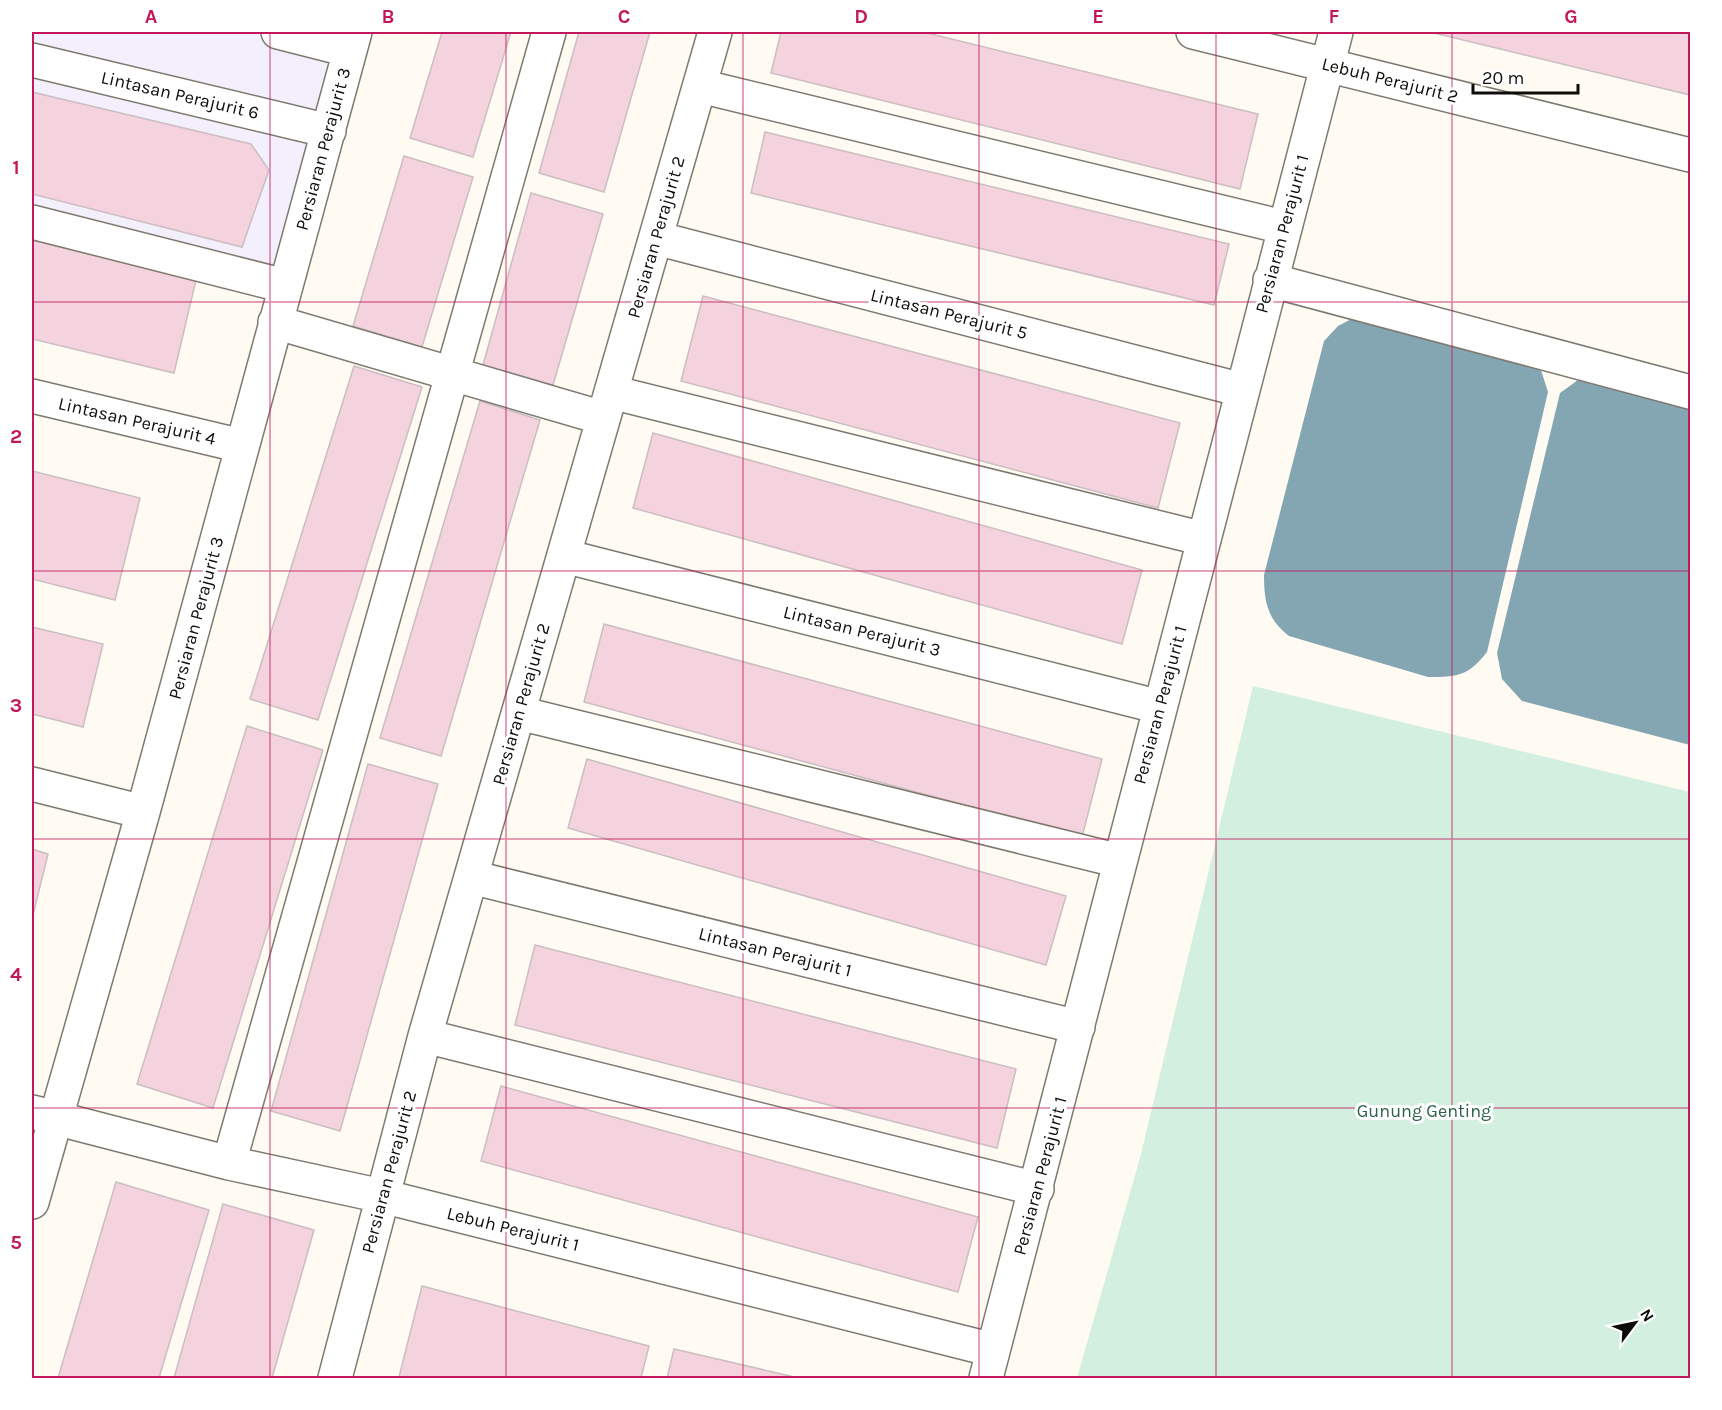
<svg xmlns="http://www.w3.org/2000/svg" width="1722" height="1410" font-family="Karla,sans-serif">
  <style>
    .commercial { fill: #f4effc }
    .green { fill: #d2efdf }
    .water { fill: #84a6b2 }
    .building { fill: #f4d2de; stroke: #cbbec2; stroke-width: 1.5 }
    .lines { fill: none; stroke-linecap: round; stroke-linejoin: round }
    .minor-casing { stroke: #7e7a70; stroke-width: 36 }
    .minor { stroke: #fff; stroke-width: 33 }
    .grid { fill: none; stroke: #c2185b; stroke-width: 1.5; stroke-opacity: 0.55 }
    .labels { text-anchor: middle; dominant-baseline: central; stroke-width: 6; stroke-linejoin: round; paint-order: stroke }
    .street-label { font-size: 18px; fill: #0d0c08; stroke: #fff }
    .park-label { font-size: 18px; fill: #2c624a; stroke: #fff }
    .neatline { fill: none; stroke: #c2185b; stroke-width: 2 }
    .grid-label { font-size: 20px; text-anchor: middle; font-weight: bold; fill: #c2185b }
  </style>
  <rect width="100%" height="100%" fill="#fffbf3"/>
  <path class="commercial" d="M32,32h331l-69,254 -262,-66z"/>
  <path class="green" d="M1253,686l437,106v586h-613l63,-220z"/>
  <path class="water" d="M1359,315l180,49 9,28 -61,260c-19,24 -29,25 -59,25l-139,-41c-22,-17 -25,-35 -25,-61l60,-234 14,-15z
    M1594,377l96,23v345l-168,-44 -20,-22 -5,-26 63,-260 18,-13z"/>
  <path class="building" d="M442,32h69l-38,125 -63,-19z
    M579,32h71l-46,160 -65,-19z
    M781,32h142l335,82 -18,75 -469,-116z
    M1430,32h260v63z
    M32,92l219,52 18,26 -27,77 -210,-53z
    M765,132l464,112 -15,61 -463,-112z
    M404,156l69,21 -51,170 -69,-21z
    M531,193l72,21 -50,171 -70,-20z
    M32,240l164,40 -22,93 -142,-34z
    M703,296l477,127 -22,85 -477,-127z
    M354,366l68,21 -104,333 -68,-21z
    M480,401l60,19 -99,336 -61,-18z
    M653,433l489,137 -20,74 -489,-136z
    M32,471l108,27 -25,102 -83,-21z
    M604,624l498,135 -20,78 -498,-135z
    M32,627l71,17 -20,83 -51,-13z
    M247,726l76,24 -110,358 -76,-24z
    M587,759l479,137 -20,69 -478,-137z
    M368,764l70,20 -98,347 -69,-20z
    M32,849l16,5 -16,65z
    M535,945l481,124 -19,79 -482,-123z
    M501,1086l477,131 -20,75 -477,-131z
    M116,1182l93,28 -50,168h-101z
    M223,1204l91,26 -42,148h-98z
    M422,1286l227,60 -8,32 -242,-1z
    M674,1349l125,29h-132z"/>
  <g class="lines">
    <defs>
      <path id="minor" d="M278,32l71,18
        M1193,32l497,123
        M32,60l297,71
        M700,86l583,141
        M32,222l253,64
        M656,238l586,152
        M1270,280l420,112
        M275,322l328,96
        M611,392l593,147
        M32,396l210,50
        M564,556l596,151
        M519,713l601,148
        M32,784l111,28
        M471,877l607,150
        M425,1036l612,153
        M32,1112l197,51 153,33 611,154
        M229,1163l320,-1131
        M32,1202l111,-390 212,-780
        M335,1378l90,-342 290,-1004
        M986,1378l350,-1346"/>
    </defs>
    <use href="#minor" class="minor-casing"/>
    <use href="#minor" class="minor"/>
  </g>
  <path class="grid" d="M270,32v1346M506,32v1346M743,32v1346M979,32v1346M1216,32v1346M1452,32v1346M32,302h1658M32,571h1658M32,839h1658M32,1108h1658"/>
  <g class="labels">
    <g class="street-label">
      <text transform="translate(1390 80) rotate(14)">Lebuh Perajurit 2</text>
      <text transform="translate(180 95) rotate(13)">Lintasan Perajurit 6</text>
      <text transform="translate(323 149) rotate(-75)">Persiaran Perajurit 3</text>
      <text transform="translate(1282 234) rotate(-75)">Persiaran Perajurit 1</text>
      <text transform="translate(656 237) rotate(-74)">Persiaran Perajurit 2</text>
      <text transform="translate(949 314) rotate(14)">Lintasan Perajurit 5</text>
      <text transform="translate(137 421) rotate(13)">Lintasan Perajurit 4</text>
      <text transform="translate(196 618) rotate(-75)">Persiaran Perajurit 3</text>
      <text transform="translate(862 631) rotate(14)">Lintasan Perajurit 3</text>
      <text transform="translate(521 704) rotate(-74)">Persiaran Perajurit 2</text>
      <text transform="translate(1160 705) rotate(-75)">Persiaran Perajurit 1</text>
      <text transform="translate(775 952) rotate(14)">Lintasan Perajurit 1</text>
      <text transform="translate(389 1172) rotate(-75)">Persiaran Perajurit 2</text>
      <text transform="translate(1040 1176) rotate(-75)">Persiaran Perajurit 1</text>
      <text transform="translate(513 1229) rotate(14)">Lebuh Perajurit 1</text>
    </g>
    <g class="park-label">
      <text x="1424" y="1111">Gunung Genting</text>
    </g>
  </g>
  <rect width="1722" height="1410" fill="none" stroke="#ffffff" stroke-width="66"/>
  <g transform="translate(1635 1323) rotate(58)" stroke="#ffffff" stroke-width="4.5" paint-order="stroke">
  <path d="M0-4.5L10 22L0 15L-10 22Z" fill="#0d0c08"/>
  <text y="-9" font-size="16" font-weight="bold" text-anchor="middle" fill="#0d0c08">N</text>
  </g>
  <path d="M1473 84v9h105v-9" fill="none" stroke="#0d0c08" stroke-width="3"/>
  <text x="1482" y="84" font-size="18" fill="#0d0c08" stroke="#ffffff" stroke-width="4.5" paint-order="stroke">20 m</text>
  <rect x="33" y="33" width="1656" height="1344" class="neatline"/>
  <g class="grid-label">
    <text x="151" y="23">A</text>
    <text x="388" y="23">B</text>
    <text x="624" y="23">C</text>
    <text x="861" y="23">D</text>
    <text x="1098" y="23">E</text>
    <text x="1334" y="23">F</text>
    <text x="1571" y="23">G</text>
    <text x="16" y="174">1</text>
    <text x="16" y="443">2</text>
    <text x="16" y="712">3</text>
    <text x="16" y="981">4</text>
    <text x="16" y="1249">5</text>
  </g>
</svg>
